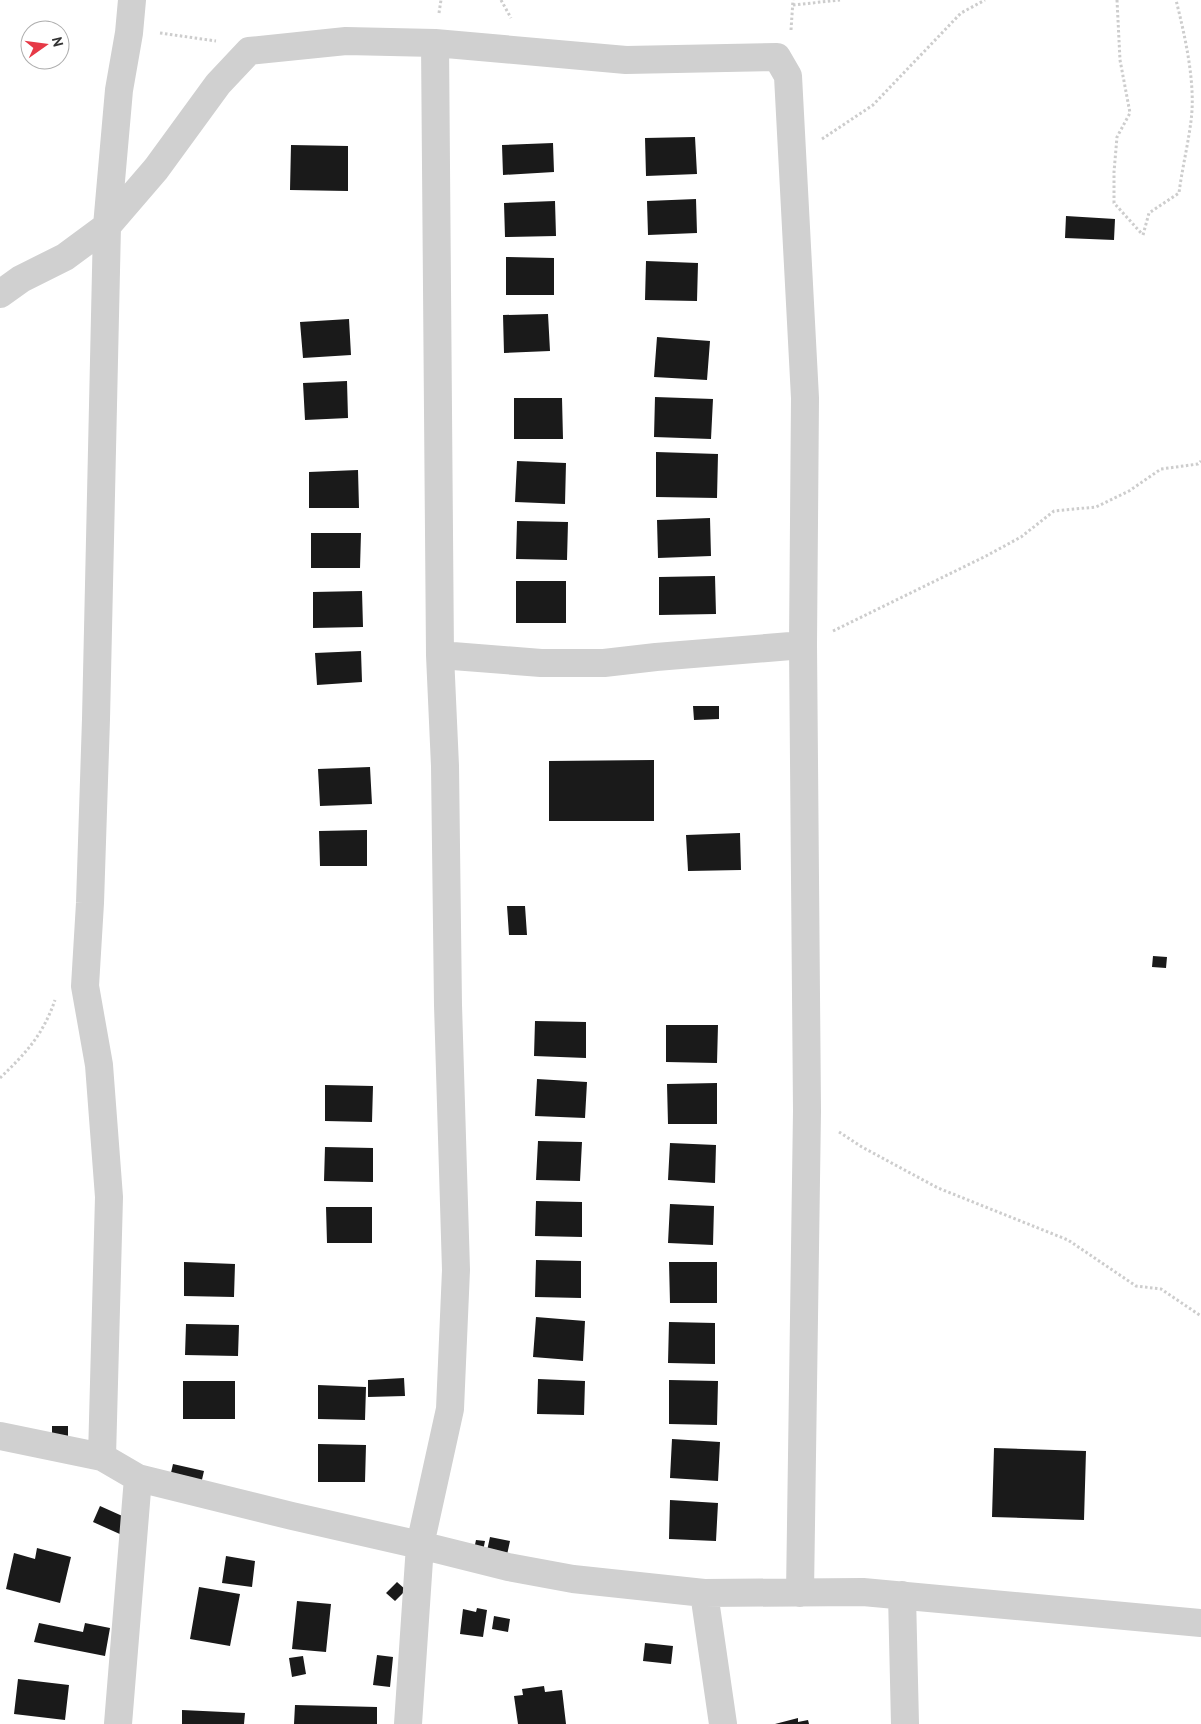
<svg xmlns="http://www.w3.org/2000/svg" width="1201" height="1724" font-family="'PT Sans',sans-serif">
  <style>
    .building { fill: #1a1a1a }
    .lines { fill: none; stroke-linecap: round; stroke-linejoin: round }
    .path { stroke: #cdcdcd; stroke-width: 3; stroke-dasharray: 2.5 2.5; stroke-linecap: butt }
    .minor { stroke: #d0d0d0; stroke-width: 28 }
  </style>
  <rect width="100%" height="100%" fill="#fff"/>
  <path class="building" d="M695,137l2,37 -51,2 -1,-38z
    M553,143l1,29 -51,3 -1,-30z
    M291,145l57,1v45l-58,-1z
    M696,199l1,34 -49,2 -1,-34z
    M555,201l1,35 -51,1 -1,-34z
    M1066,216l49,3 -1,21 -49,-2z
    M506,257l48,1v37h-48z
    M646,261l52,2 -1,38 -52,-1z
    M548,314l2,37 -46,2 -1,-38z
    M349,319l2,36 -48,3 -3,-36z
    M657,337l53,4 -3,39 -53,-3z
    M347,381l1,37 -43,2 -2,-37z
    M655,397l58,2 -2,40 -57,-2z
    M514,398h48l1,41h-49z
    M656,452l62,2 -1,44 -61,-1z
    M517,461l49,2 -1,41 -50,-2z
    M358,470l1,38h-50v-36z
    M710,518l1,38 -53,2 -1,-38z
    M517,521l51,1 -1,38 -51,-1z
    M311,533h50l-1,35h-49z
    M715,576l1,38 -57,1v-38z
    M516,581h50v42h-50z
    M362,591l1,36 -50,1v-36z
    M361,651l1,31 -45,3 -2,-32z
    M693,706h26v13l-25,1z
    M654,760v61h-105v-60z
    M370,767l2,37 -52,2 -2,-37z
    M367,830v36h-47l-1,-35z
    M740,833l1,37 -53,1 -2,-36z
    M507,906h18l2,29h-18z
    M1153,956l14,1 -1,11 -14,-1z
    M535,1021l51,1v36l-52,-2z
    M666,1025h52l-1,38 -51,-1z
    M537,1079l50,3 -2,36 -50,-2z
    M717,1083v41h-49l-1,-40z
    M325,1085l48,1 -1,36 -47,-1z
    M538,1141l44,1 -2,39 -44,-1z
    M670,1143l46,2 -1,38 -47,-3z
    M325,1147l48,1v34l-49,-1z
    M536,1201l46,1v35l-47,-1z
    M670,1204l44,2 -1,39 -45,-2z
    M326,1207h46v36h-45z
    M536,1260l45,1v37l-46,-1z
    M184,1262l51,2 -1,33 -50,-1z
    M669,1262h48v41h-47z
    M536,1317l49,4 -2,40 -50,-4z
    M669,1322l46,1v41l-47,-1z
    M186,1324l53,1 -1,31 -53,-1z
    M404,1378l1,18 -37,1v-17z
    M538,1379l47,2 -1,34 -47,-1z
    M669,1380l49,1 -1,44 -48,-1z
    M183,1381h52v38h-52z
    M318,1385l48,2 -1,33 -47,-1z
    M52,1426h16v11h-16z
    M672,1439l48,3 -2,39 -48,-3z
    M318,1444l48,1 -1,37h-47z
    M994,1448l92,3 -2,69 -92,-3z
    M173,1464l31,7 -3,13 -31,-7z
    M670,1500l48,3 -2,38 -47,-2z
    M100,1506l29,13 -7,16 -29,-13z
    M490,1537l20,4 -5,23 -20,-4z
    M476,1540l9,1 -3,15 -9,-2z
    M37,1548l34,9 -11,46 -54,-14 8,-36 21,6z
    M226,1556l29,5 -3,26 -30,-4z
    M397,1582l9,8 -11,11 -9,-8z
    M199,1587l41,7 -10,52 -40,-7z
    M297,1601l34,3 -5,48 -34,-3z
    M477,1608l10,2 -4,27 -23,-3 3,-25 13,3z
    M494,1616l16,3 -2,13 -16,-3z
    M39,1623l44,9 2,-9 25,5 -5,28 -71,-14z
    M645,1643l28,3 -2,18 -28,-3z
    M377,1655l16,2 -3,30 -17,-2z
    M303,1656l3,18 -14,3 -3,-19z
    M18,1679l51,6 -4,35 -51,-6z
    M544,1686l1,6 17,-2 4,34h-48l-4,-28 9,-1 -1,-6z
    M295,1705l82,2v17h-83z
    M182,1710l63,3 -1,11h-62z
    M798,1718v4l10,-2 1,4h-34z"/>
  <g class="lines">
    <path class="path" d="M501,0l10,18
      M1117,0l3,60 10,53 -13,24 -3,35v31l28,31
      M793,5l47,-5
      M439,13l2,-13
      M791,30l2,-30
      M160,33l56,8
      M822,139l51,-34 88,-92 24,-13
      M1143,235l6,-22 30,-20c3,-24 9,-48 12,-72 5,-37 -6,-85 -15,-121
      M833,631l153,-75 35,-19 33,-26 42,-4 33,-16 32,-22 37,-5 3,-3
      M0,1078c26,-25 43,-43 55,-78
      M839,1132l23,15 76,41 130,52 68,46 25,3 40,27"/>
    <path class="minor" d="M0,294l21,-15 44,-22 42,-31 49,-57 62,-85 31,-33 97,-10 89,2 191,17 151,-3 11,19 17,322 -2,247 4,466 -7,482
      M440,655l101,8h63l52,-6 147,-12
      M0,1436l102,21 36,21 154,38 128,29 88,22 65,12 131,14 159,-1 338,31
      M102,1457l7,-260 -10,-132 -14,-79 5,-83 6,-184 11,-493 12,-136 10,-57 3,-33
      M704,1593l19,131
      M902,1595l3,129
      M118,1724l20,-246
      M408,1724l12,-179 30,-136 6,-139 -8,-265 -3,-239 -5,-111 -5,-612"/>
  </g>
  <g transform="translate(45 45) rotate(76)"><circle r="24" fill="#ffffff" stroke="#adadad"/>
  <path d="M0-4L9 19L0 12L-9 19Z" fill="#e63946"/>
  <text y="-8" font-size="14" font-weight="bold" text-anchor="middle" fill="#333333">N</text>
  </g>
</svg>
